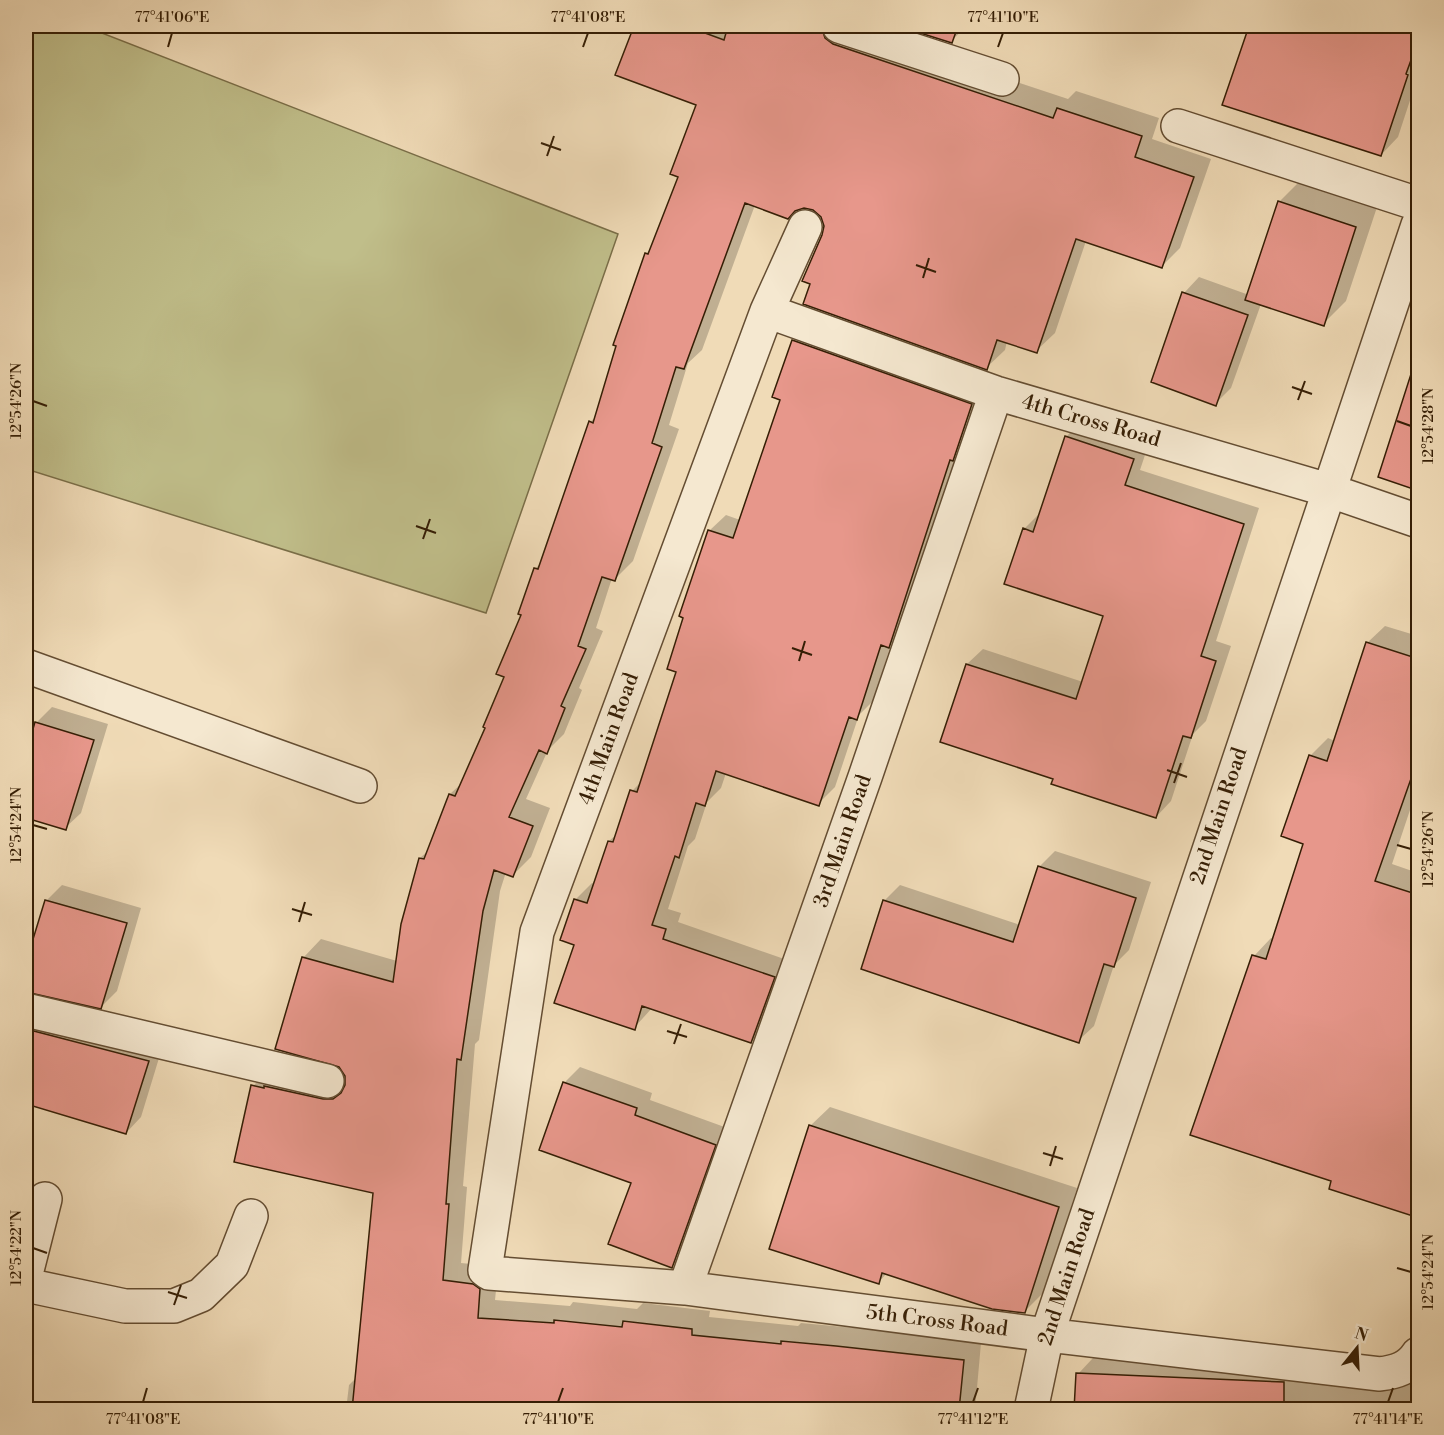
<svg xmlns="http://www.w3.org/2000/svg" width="1444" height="1435" font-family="'Libre Bodoni',serif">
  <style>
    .green { fill: #c0be8a; stroke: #7a6e48; stroke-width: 1.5 }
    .shadow { fill: #0003 }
    .building { fill: #e7978b; stroke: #351e05; stroke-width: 1.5 }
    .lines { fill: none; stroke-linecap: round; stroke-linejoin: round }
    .minor-casing { stroke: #644d32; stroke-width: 36 }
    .minor { stroke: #f5e8d0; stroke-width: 33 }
    .ticks { fill: none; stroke: #351e05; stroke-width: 2 }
    .labels { text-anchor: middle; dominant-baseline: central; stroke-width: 4.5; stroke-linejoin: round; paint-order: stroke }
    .street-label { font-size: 21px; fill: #351e05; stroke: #f5e8d0 }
    .neatline { fill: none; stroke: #351e05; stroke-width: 2 }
    .ticks-label { font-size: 15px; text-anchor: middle; fill: #351e05 }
  </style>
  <rect width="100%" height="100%" fill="#f0dbb7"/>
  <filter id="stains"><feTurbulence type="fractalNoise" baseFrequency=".00333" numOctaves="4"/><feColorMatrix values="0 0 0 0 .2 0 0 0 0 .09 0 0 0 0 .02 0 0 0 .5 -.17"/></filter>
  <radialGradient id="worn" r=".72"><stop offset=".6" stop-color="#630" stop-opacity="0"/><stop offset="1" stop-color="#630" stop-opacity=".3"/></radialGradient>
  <path class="green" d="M26,26h58l534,208 -132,379 -460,-144z"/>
  <path class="shadow" d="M636,26h211l221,73 8,-8 83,27 -7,21 59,20 -31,89 -18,18 -76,-25 -31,92 -19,18 -29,-10 -2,9 -19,18 -162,-133 1,-9 -3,-10 -8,-7 -59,-4 -53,145 -14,13 -19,62 10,4 -46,132 -18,18 -3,-1 -16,50 7,3 -24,57 3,2 -18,44 -16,16 -22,49 24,9 -19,49 -18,18 -7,-3 -6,19 -21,149 -4,4 -12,142 4,1 -6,76 30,3 7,5 -3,29 75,6 3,-4 64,7 6,-6 67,8 -1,6 89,9 3,-3 54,5 126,15 -6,67h-629l3,-25 7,-7 19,-186 -122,-106 18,-18 76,13 -44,-123 18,-19 76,22 23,-103 10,-9 20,-55 12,-11 44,-107 29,-107 7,-7 48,-140 7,-6 49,-162 6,-6 28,-72 18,-71 -81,-31z
    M903,26h64l-16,15z
    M1250,26h168v50l-20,61 -17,18 -157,-51z
    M1302,179l76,25 -32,97 -23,23 -62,-20 -30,84 -16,16 -31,-111 15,-16 50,18 30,-93z
    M809,324l179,64 -83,242 -14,14 -18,57 -14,14 -24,72 -17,17 -92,-31 -5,15 -14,14 -12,37 -7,7 -20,63 13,4 -3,9 112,39 -23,64 -16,17 -99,-34 -18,20 -58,-84 -1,-44 17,-17 3,1 14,-43 8,-7 15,-43 11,-11 35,-109 31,-140 17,-16 14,5 41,-121 12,-58z
    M1081,421l68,22 -9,27 119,38 -43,133 15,5 -25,75 -13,13 -22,67 -15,16 -101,-39 -88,-114 16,-15 100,33 22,-67 -81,-86 16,-16 26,-76z
    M1385,626l33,10v150l-26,78 26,9v22l-85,285 -79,-224 17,-18 3,1 31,-96 -22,-8 28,-80 17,-17 7,3 32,-98z
    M52,707l56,17 -27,89 -16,15 -39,-12v-58l11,-36z
    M1055,851l96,31 -22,68 -15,15 -20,61 -16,15 -194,-140 16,-16 120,40 19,-58z
    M62,885l79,23 -24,83 -16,16 -75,-16v-23l20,-67z
    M26,1003l137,42 -22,72 -15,16 -100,-31z
    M580,1067l72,26 -2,7 80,29 -42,121 -16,16 -39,-84 -69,-99z
    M830,1107l247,81 -33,104 -20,20 -137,-39 -9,10 -68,-157z
    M1093,1358l177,5 148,9v38h-342l2,-36z"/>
  <path class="building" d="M634,26h52l38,14 4,-14h93l4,12 8,6 220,74 4,-10 85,28 -7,21 59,20 -32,91 -86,-29 -39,114 -40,-13 -10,30 -184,-66 7,-20 -8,-3 20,-46 2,-9 -3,-9 -8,-7 -9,-2 -9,3 -7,8 -43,-16 -61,166 -8,-2 -24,76 10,4 -47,134 -13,-4 -24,69 8,3 -25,57 4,2 -18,46 -8,-4 -30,67 24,9 -20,51 -19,-7 -11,41 -22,149 -4,-1 -11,145h3l-6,76 30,4 7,5 -2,29 76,5v-3l68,7 1,-6 69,8v6l89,9v-3l55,5 128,14 -5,50h-607l21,-217 -139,-31 17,-77 13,3v-2l59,13h10l8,-6 4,-8v-9l-6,-9 -64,-18 27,-92 91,25 8,-58 18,-66 5,1 25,-65 6,2 30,-68 -2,-1 21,-50 -8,-3 25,-59 -3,-1 16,-46 4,1 51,-148 4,2 23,-77 -3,-1 32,-92 3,1 30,-77 -8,-3 26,-69 -81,-30z
    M898,26h60l-6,17z
    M1249,26h170v12l-13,36 2,1 -27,81 -159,-51z
    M1278,201l78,26 -32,99 -79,-26z
    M1182,292l66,23 -32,91 -65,-24z
    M792,340l180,64 -19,57 -3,-1 -61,188 -8,-3 -24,75 -8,-3 -30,89 -103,-35 -11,35 -9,-3 -17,55 -4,-2 -23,69 14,4 -3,10 112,38 -24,66 -109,-37 -7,24 -81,-27 20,-58 -14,-5 14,-41 13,4 21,-62 5,1 17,-52 7,2 39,-120 -9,-3 16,-51 -4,-2 29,-86 25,8 47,-138 -8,-3z
    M1411,374l8,1v116l-41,-14z
    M1065,436l69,23 -9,26 119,39 -43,132 15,5 -25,77 -8,-2 -27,82 -105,-34 2,-5 -113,-37 26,-78 110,35 27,-83 -99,-32 19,-56 10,4z
    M1366,642l53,17v97l-44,125 44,14v323l-90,-29 2,-8 -141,-46 62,-180 14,4 37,-115 -22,-8 28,-81 18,6z
    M35,722l59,18 -28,90 -40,-12v-65z
    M1038,866l98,32 -22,69 -10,-3 -25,79 -218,-74 22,-69 130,42z
    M45,900l82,23 -26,86 -75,-17v-30z
    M26,1029l123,32 -23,73 -100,-30z
    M563,1082l74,26 -2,7 81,30 -44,123 -64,-24 23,-61 -92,-33z
    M809,1125l250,82 -34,106 -33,-4 -110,-36 -3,11 -110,-35z
    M1076,1373l208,9v28h-210z"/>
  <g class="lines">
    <defs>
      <path id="minor" d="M839,26l163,53
        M1178,126l240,78
        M805,227l-38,84 -230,621 -52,338 4,3 196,15 362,47 333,39c16,-2 29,-6 38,-20
        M767,311l229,82 332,97 90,31
        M26,666l334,120
        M26,1010l301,71
        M26,1274l19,-75
        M26,1285l99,21h49l27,-11 31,-30 19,-49
        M685,1288l180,-511 131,-384
        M1031,1410l16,-75 371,-1110"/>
    </defs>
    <use href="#minor" class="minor-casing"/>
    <use href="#minor" class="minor"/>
  </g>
  <path class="ticks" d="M168,47l4,-14M583,47l5,-14M998,47l5,-14M541,143l20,7M547,156l7,-20M916,265l20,7M923,278l6,-20M1292,387l20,7M1298,400l7,-19M33,401l14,5M1397,421l14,5M416,526l20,7M423,539l7,-20M792,648l20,7M799,661l6,-20M1167,770l20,7M1174,783l7,-20M33,825l14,4M1397,845l14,4M292,909l20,6M299,922l6,-20M667,1031l20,6M674,1044l7,-20M1043,1153l20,6M1050,1166l6,-20M33,1248l14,5M1397,1268l14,4M168,1292l19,6M174,1305l7,-20M143,1402l4,-14M558,1402l5,-14M973,1402l5,-14M1388,1402l5,-14"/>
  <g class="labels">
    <g class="street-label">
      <text transform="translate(1091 421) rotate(16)">4th Cross Road</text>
      <text transform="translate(609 739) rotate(-70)">4th Main Road</text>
      <text transform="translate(1219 816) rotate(-72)">2nd Main Road</text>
      <text transform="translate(843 841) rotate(-71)">3rd Main Road</text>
      <text transform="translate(1067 1277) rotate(-72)">2nd Main Road</text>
      <text transform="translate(937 1321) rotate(7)">5th Cross Road</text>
    </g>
  </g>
  <rect width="1444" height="1435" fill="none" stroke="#f0dbb7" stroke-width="66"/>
  <g transform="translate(1357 1348) rotate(18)" stroke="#f5e8d0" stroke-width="4.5" paint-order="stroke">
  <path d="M0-4.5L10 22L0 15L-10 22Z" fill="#351e05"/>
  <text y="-9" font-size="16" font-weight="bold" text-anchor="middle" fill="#351e05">N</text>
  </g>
  <rect x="33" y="33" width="1378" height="1369" class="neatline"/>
  <g class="ticks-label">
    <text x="172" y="22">77°41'06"E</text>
    <text x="588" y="22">77°41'08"E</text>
    <text x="1003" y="22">77°41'10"E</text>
    <text transform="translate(16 401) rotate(-90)" y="5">12°54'26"N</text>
    <text transform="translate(1428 426) rotate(-90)" y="5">12°54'28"N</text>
    <text transform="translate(16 825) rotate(-90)" y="5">12°54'24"N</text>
    <text transform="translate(1428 849) rotate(-90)" y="5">12°54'26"N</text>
    <text transform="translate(16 1248) rotate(-90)" y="5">12°54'22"N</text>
    <text transform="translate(1428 1272) rotate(-90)" y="5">12°54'24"N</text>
    <text x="143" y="1424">77°41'08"E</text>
    <text x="558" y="1424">77°41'10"E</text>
    <text x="973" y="1424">77°41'12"E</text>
    <text x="1388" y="1424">77°41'14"E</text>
  </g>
  <rect width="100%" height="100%" filter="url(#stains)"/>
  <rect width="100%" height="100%" fill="url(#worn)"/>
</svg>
